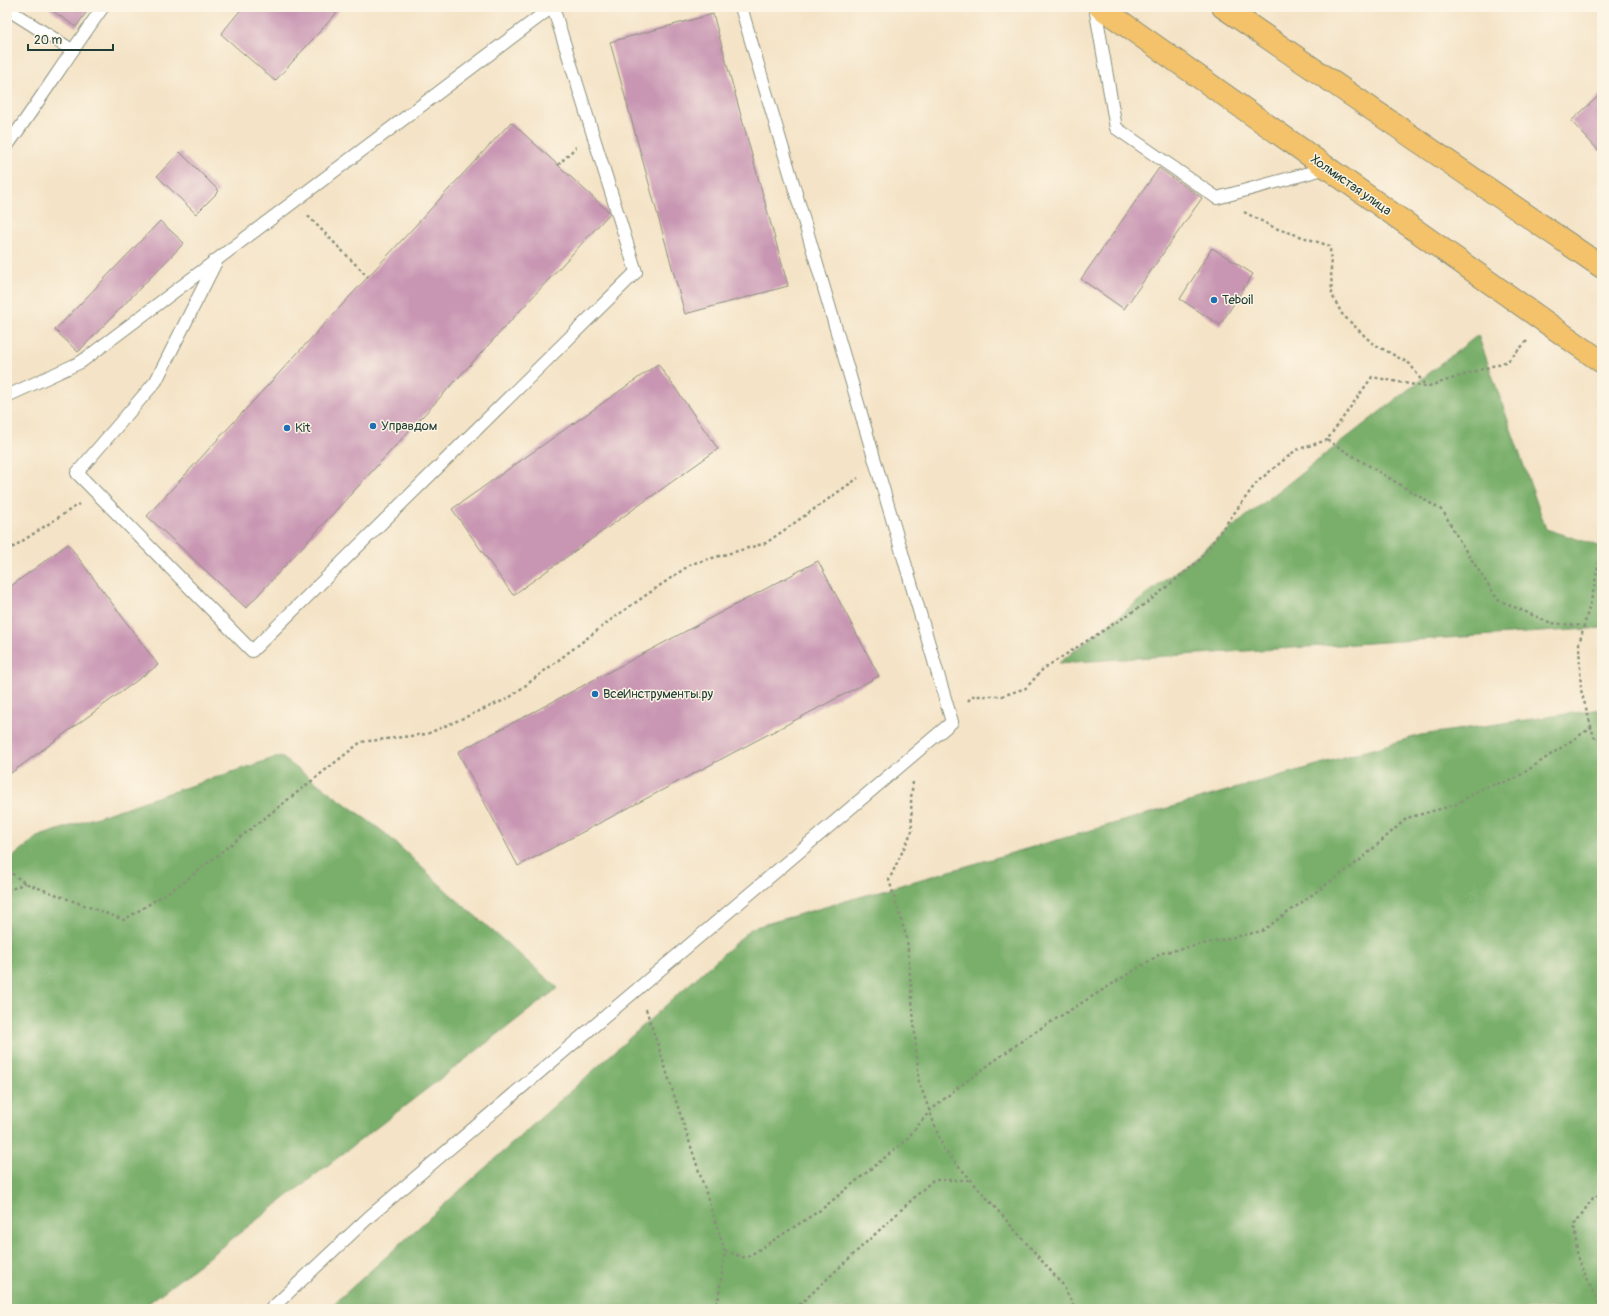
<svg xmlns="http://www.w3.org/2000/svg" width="1609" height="1316" font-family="Pangolin,sans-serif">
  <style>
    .forest { fill: #79af6b; stroke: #4c7650 }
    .building { fill: #c895b2 }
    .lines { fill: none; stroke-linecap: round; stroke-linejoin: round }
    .service-casing { stroke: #8a907d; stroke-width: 14 }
    .trunk-casing { stroke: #8a907d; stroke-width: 24 }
    .path { stroke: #8a907d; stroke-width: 2.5; stroke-dasharray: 3 3; stroke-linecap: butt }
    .service { stroke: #fff; stroke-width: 12 }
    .trunk { stroke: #f3c26a; stroke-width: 22 }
    .poi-dot { fill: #1f6fb2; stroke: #fcf5e5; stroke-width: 1.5 }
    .labels { text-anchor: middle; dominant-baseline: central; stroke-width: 3; stroke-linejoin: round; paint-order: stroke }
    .street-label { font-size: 13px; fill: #1f3d34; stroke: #fcf5e5 }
    .poi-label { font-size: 13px; fill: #1f3d34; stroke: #fcf5e5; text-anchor: start }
  </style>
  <rect width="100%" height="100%" fill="#fcf5e5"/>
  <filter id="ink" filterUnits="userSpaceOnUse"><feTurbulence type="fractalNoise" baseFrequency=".025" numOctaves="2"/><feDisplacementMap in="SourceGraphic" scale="8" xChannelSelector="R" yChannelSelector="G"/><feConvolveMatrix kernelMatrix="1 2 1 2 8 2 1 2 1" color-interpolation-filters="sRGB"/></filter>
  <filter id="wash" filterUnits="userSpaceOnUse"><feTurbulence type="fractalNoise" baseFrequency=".012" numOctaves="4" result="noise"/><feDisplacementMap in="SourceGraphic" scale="16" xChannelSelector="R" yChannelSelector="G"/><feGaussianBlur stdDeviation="0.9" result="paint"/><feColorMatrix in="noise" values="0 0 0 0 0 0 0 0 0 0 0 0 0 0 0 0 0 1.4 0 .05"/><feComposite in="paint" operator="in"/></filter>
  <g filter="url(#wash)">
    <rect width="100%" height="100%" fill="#f4e3c6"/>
    <path class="forest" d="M1478,335l68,194 56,18v81l-543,35z
      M1602,709v600h-1274l424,-381 669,-193z
      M280,756l105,77 64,60 109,95 -417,321h-134v-447l30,-25z"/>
    <g id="blocks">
      <path class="building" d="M47,7h43l-14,20z
        M243,7h99l-67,74 -54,-47z
        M713,14l75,272 -103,28 -75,-272z
        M1602,93v55l-3,3 -28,-30z
        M511,122l99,91 -364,395 -99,-92z
        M180,152l39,39 -23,23 -39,-38z
        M1159,168l43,30 -78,111 -43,-30z
        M160,221l24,22 -106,109 -23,-22z
        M1212,248l41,26 -33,51 -40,-26z
        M658,364l60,85 -205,146 -61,-86z
        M68,544l90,121 -151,111v-187z
        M818,561l61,115 -361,190 -60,-114z"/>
    </g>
  </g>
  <g filter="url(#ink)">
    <use href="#blocks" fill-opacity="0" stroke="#8a907d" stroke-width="1"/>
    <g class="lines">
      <defs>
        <path id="service" d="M1095,7l21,121 101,70 110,-30
          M7,9l65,41
          M7,146c33,-46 63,-93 96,-139
          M217,260l-61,121 -79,92 175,178 384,-379 -83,-265
          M7,396l74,-34 471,-355
          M271,1309l98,-92 583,-495 -211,-715"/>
        <path id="trunk" d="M1100,7l502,355
          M1223,7l379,260"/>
      </defs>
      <use href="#service" class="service-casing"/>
      <use href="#trunk" class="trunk-casing"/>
      <path class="path" d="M558,165l18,-18
        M1244,212l31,16 55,18 2,49 10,19 30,29 38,21 16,23
        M308,216l60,61
        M1527,341l-19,20 -82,26 -54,-10 -45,63 116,71 19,34 36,55 53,23 33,3
        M1602,543l-9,50 -14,51 2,46 13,47 8,4
        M7,551l72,-47
        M968,701l4,-5h30l24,-8 17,-19 105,-67 51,-41 58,-79 39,-32 31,-10
        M913,782l-2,16 1,33 -23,49 18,59 12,143 24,66 120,137 12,24
        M7,870l18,13 99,37 57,-36 180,-142 66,-8 82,-36 107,-82 75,-52 75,-21 92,-65
        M7,891l18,-8
        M646,1009l79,242 -7,50 -9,8
        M725,1251l21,7 76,-49 83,-68 25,-30 27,-23 73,-53 132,-82 100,-22 97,-70 48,-43 48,-13 29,-18 29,-7 79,-53
        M795,1309l138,-129h38
        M1601,1309l-23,-49 -4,-35 19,-27 9,-4"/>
      <use href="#service" class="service"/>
      <use href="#trunk" class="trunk"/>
    </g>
  </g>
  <g class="poi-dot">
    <circle cx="1214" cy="300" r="4"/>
    <circle cx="373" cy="426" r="4"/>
    <circle cx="287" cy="428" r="4"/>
    <circle cx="595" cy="694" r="4"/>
  </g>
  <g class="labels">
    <g class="street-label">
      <text transform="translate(1351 185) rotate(35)">Холмистая улица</text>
    </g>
    <g class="poi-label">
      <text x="1222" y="300">Teboil</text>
      <text x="381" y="426">Управдом</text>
      <text x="295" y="428">Kit</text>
      <text x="603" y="694">ВсеИнструменты.ру</text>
    </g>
  </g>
  <rect width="1609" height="1316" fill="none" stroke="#fcf5e5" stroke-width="24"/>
  <path d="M28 44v6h85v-6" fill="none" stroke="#1f3d34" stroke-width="2"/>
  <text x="34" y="44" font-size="12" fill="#1f3d34" stroke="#fcf5e5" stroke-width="3" paint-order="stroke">20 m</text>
</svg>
